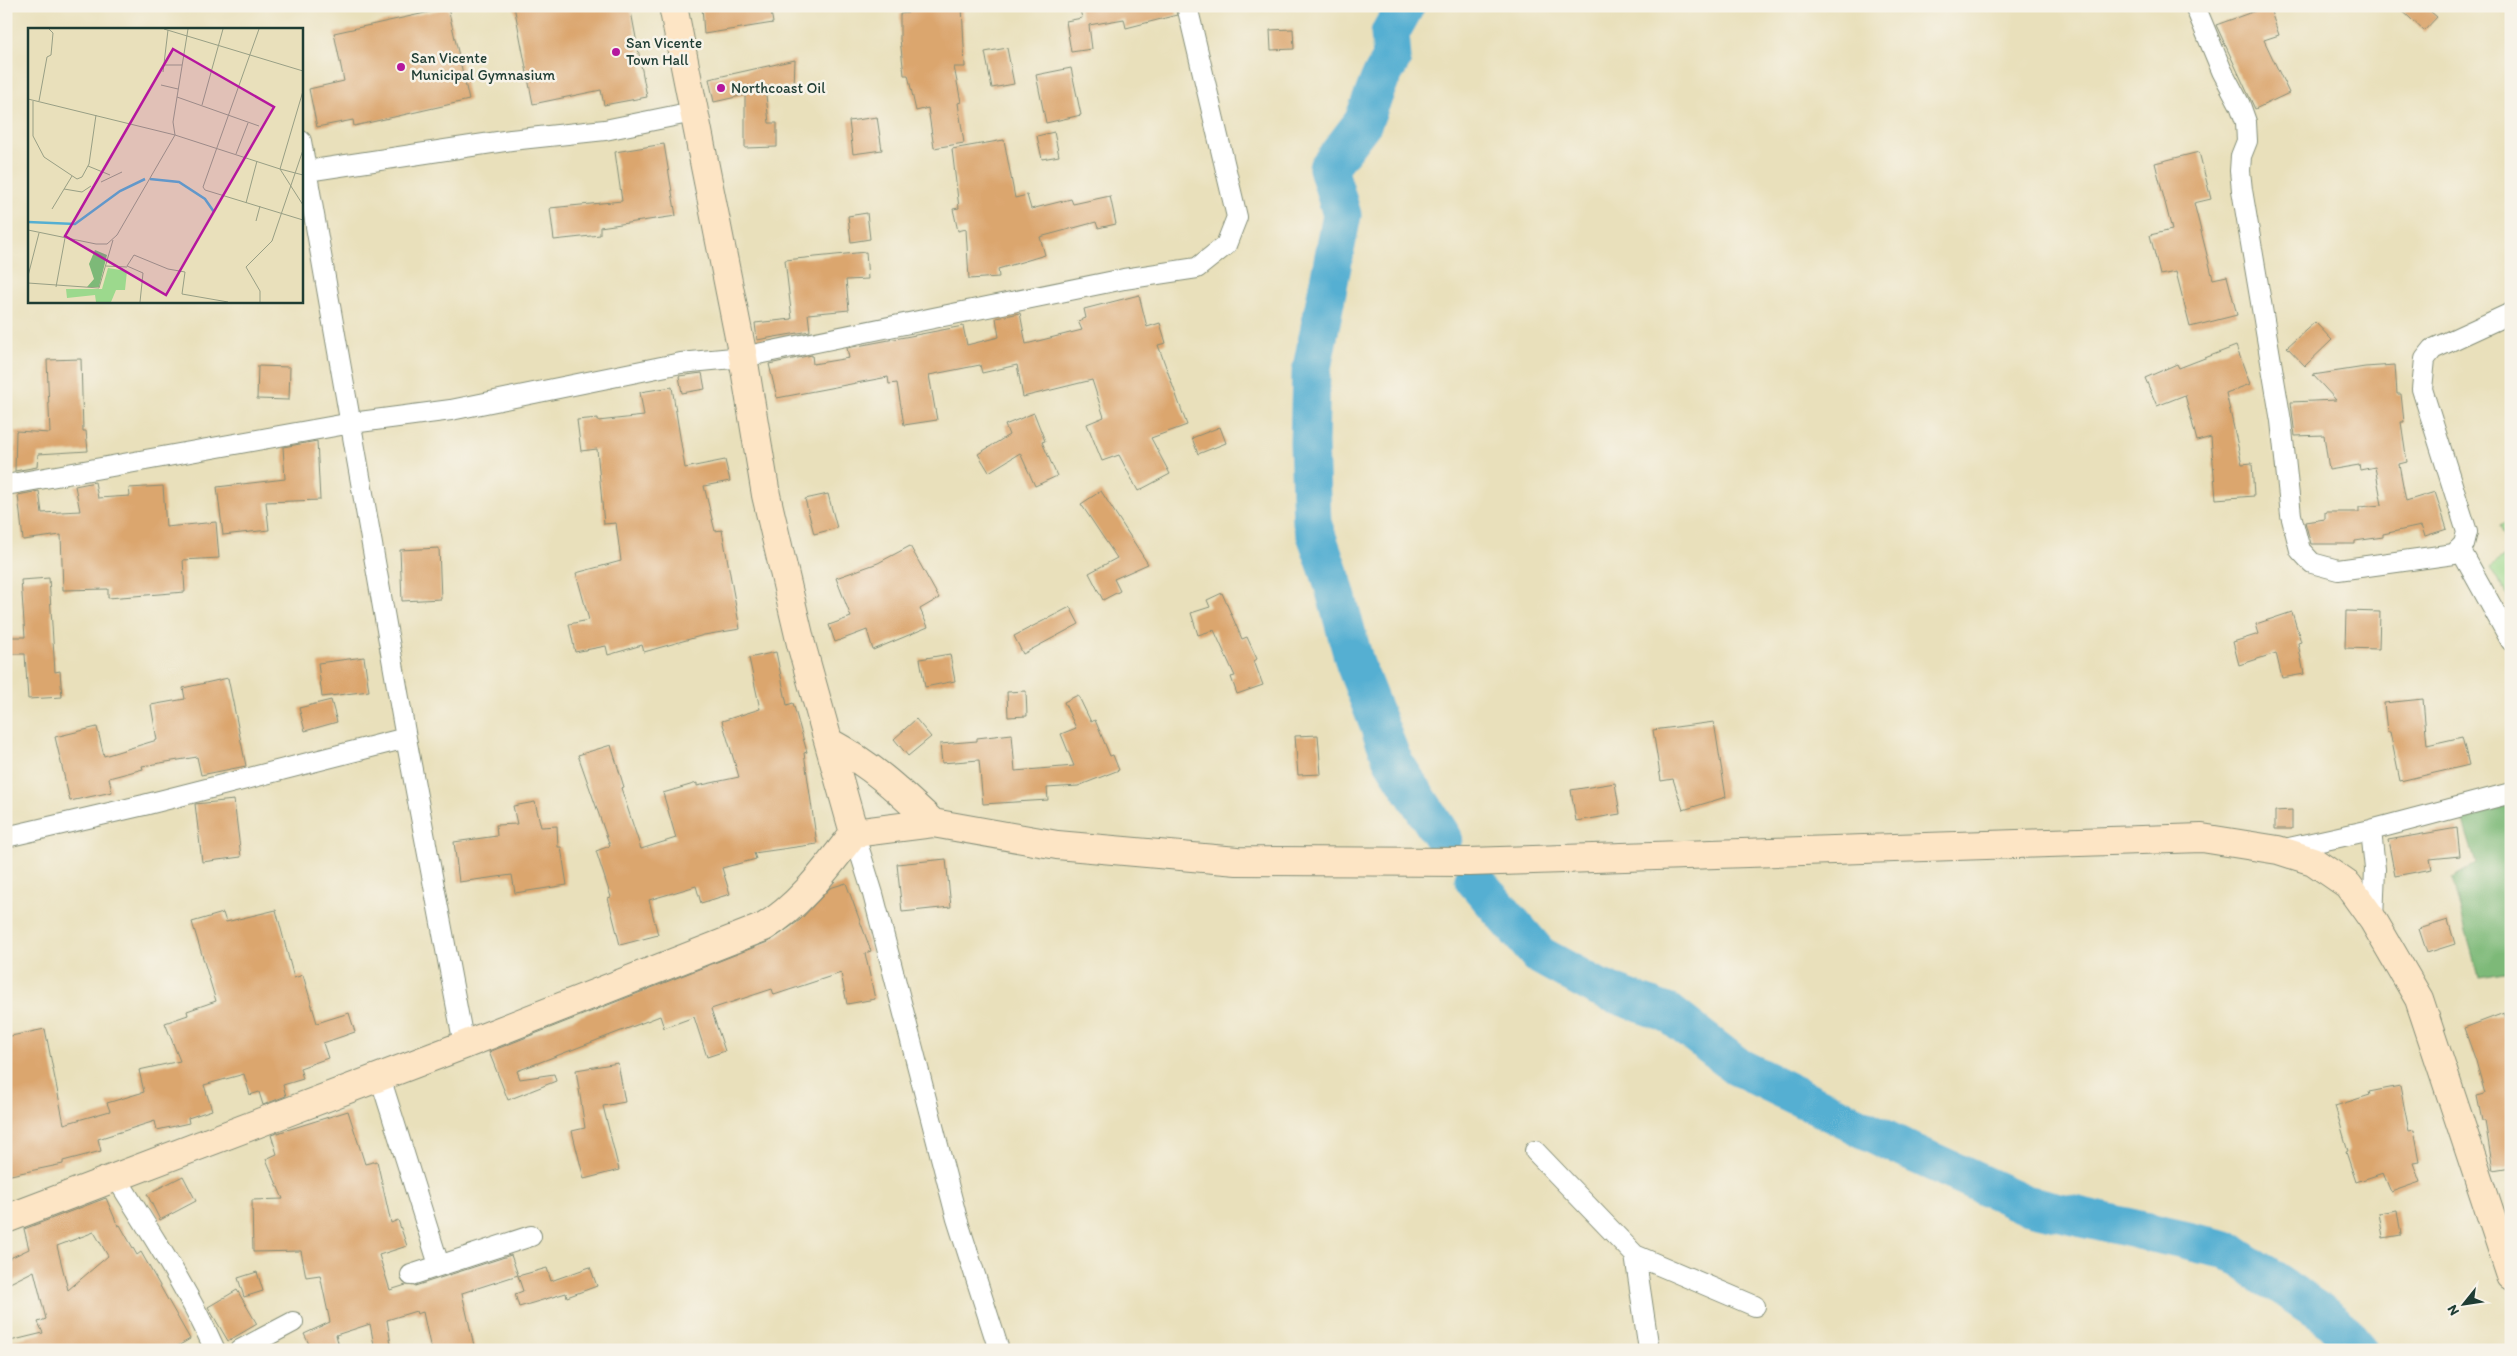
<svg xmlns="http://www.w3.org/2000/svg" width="2517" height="1356" font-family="Itim,sans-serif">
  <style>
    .green { fill: #9cd98d; stroke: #5e8b60 }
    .forest { fill: #7db978; stroke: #4e7b56 }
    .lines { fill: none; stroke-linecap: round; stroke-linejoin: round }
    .river { stroke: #54afd2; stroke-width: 39 }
    .building { fill: #dba66e; fill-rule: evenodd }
    .street-casing { stroke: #848e78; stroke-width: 22 }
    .secondary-casing { stroke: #848e78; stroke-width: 30 }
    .street { stroke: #fff; stroke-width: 20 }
    .secondary { stroke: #fde5c5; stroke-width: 28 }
    .poi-dot { fill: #b5179e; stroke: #f7f3e8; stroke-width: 2 }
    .labels { text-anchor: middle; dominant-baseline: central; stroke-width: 5; stroke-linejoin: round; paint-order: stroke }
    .poi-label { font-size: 15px; fill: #1f3d34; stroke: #f7f3e8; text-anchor: start }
    .inset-river { fill: none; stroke: #54afd2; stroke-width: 2.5 }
    .inset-road { fill: none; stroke: #989f85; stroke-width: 1 }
    .view { fill: #b5179e; fill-opacity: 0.15; stroke: #b5179e; stroke-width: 2.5 }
    .inset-edge { fill: none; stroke: #1f3d34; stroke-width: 2.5 }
  </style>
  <rect width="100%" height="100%" fill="#f7f3e8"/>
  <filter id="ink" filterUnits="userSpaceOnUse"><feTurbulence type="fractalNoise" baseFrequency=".02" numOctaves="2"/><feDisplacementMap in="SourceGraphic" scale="10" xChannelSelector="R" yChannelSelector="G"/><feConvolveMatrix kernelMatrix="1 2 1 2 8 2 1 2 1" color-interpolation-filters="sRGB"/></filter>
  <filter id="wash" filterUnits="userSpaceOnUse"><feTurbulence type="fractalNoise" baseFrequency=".0096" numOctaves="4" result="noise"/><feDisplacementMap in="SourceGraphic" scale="20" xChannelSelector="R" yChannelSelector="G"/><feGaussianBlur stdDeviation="1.12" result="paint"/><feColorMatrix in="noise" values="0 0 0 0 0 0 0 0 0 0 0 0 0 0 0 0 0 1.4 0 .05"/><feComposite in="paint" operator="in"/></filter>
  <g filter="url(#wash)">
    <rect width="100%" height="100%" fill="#e9e0bb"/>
    <path class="green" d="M2511,520v82l-21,-35 20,-15 -11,-26z"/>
    <path class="forest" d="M2511,803v168l-33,5 -26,-98 24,-14 -14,-46z"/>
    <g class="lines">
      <path class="river" d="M1405,6l-15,27 2,25 -12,21 -17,43 -35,46 14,47 -31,158 -2,70 3,80 20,57 23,84 37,95 51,79
        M1474,879l65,76 60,33 71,26 68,53 173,85 114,52 202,46 108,72 24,28"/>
    </g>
    <g id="blocks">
      <path class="building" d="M514,6h116l17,91 -43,8 -3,-15 -68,14z
        M714,6h56l3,17 -69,11 -2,-27z
        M908,6h54l3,61h-11l7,35 -3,1 6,40 -30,5 -6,-40 -12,3 -8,-36h-4l-4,-36v-25l8,-1z
        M1079,6h96l2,9 -51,13 -2,-9 -35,6 3,24 -21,3 -5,-31 16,-3z
        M2269,6l10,29 -15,5 25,53 -34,16 -39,-84z
        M2397,6h27l13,11 -13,14z
        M448,8l21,92 -115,26 -1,-6 -36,7 -8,-38 35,-8 -10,-48z
        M1293,29l1,20 -23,1 -1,-20z
        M1007,48l7,36 -22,4 -7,-36z
        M795,60l-1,27 -29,-1 4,37h8v24l-32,1v-53l-31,7 -5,-23z
        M1071,68l10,47 -35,8 -10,-48z
        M877,117l5,33 -29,4 -4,-33z
        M1054,132l5,24 -17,3 -5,-23z
        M1004,140l11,58 12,-3 4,14 40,-10 2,5 37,-8 6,28 -18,4 -2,-6 -56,15 5,18 -47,14 1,8 -30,2 -3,-50 -8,2 -5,-22 6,-1 -7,-59z
        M664,144l12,72 -76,11v8l-46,5 -4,-32 72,-7 -7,-49z
        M2199,152l12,47 -17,4 19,76 14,-3 10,39 -47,12 -14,-55 -16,3 -10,-40 22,-5 -17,-67z
        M867,213l3,26 -19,3 -3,-26z
        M866,252l2,27 -22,1 3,30 -41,4 2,17 -53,9 -2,-17 37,-4 -7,-59z
        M1139,295l8,32 13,-4 6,20 -8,2 29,80 -36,13 19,36 -32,17 -19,-36 -17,6 -15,-37 17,-7 -12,-37 -69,17 -6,-32 -35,8 -2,-8 -51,10 8,45 -33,5 -7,-42 -8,1 -1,-7 -111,21 -8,-34 43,-9 1,9 36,-6 -2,-10 116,-22 4,19 32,-8 -3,-19 24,-5 6,31 56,-14 -4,-9 8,-3 -2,-9z
        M2315,322l17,18 -27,26 -18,-19z
        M2236,346l14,38 -24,9 16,71 10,-1 2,33 -38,3 -5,-62 -14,4 -12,-46 -28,11 -12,-28 32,-14 2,4z
        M81,359l2,72h3l2,20 -50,3 -1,13 -22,4 1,-40 34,2 -3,-73z
        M2395,365l2,29h4l3,28h-3l6,40 -8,2 7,37 29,-9 12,37 -22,7 -4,-10 -38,8v3l-28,4v3h-44l-6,-22 20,-3v-7h34v-5l23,-2 -7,-38 -15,3 -1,-5 -30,5 -5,-35 -29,1 -4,-34 45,-2 -23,-25 52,-8z
        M258,366l32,1 -1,33 -32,-1z
        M702,373l3,16 -23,4 -3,-17z
        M672,387l13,81 40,-8 5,21 -26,5 11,45 7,-1 18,99 -36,6 -60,17 -2,-7 -34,10 -2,-9 -31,6 -6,-28 20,-4 -13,-47 45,-12 -5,-38 -12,1 -7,-75 -16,2 -4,-31 21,-2v3l46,-5 -4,-24z
        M1034,413l11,28 -3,1 15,34 -22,10 -15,-33 -31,19 -11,-18 31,-19 -4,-10z
        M1220,427l6,16 -28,11 -6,-16z
        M317,441l3,59 -54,2 3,28 -46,5 -6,-48 68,-8 -2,-32z
        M95,482l3,16 32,-2 -1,-8 34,-2 3,41 50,-5 3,36 -36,2 2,32 -77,6v-9l-45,1 -2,-55 -38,5 -5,-45 21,-4 3,22 38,-2 -5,-25z
        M1101,491l47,73 -34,15 6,12 -17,9 -14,-27 28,-15 -36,-54z
        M828,494l9,34 -23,6 -9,-35z
        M910,546l29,52 -19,11 8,18 -55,23 -6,-20 -32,12 -6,-17 22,-8 -15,-39 42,-15z
        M439,548l2,51 -39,2 -2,-51z
        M49,578l6,94 5,-1 2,26 -34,2 -3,-45h-19v-17h19l-4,-57z
        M1222,593l20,46 5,-2 10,22 -3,2 9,24 -26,9 -6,-17 4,-1 -21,-46 -16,5 -7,-22 19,-6 -3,-7z
        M1070,607l9,17 -56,30 -9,-18z
        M2346,611l34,1 -1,37 -34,-1z
        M2292,612l9,30 -3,1 6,31 -22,4 -6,-25 -37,12 -6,-23 26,-8 -3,-10z
        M776,652l11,53 6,-2 14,49 -3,1 13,91 -63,9 2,6 -34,9 8,26 -29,9 -5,-17 -47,14 9,35 -38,10 -12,-47 3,-1 -15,-46 14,-5 -32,-91 33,-10 13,42 -3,1 20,61 35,-11 -13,-45 34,-10v3l42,-9 -17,-56 38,-12 -11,-51z
        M950,654l5,27 -30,6 -5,-28z
        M364,657l5,34 -47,6 -4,-34z
        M228,678l18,88 -45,9 -4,-18 -55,9 1,3 -34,9 3,14 -42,9 -15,-64 42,-10 7,29 53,-16 -6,-35 34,-6 -2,-11z
        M1026,691l1,25 -19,1 -1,-25z
        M1078,695l13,27 4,-2 15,36 3,-1 6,15 -41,16 -31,2 1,12 -65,4 -4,-44 -37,3 -2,-19 37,-3v-3l35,-4 3,37 59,-5 -13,-32 15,-6 -12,-26z
        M2423,699l4,46 35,-8 7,28 -69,16 -10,-49h-3l-3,-29z
        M331,700l6,22 -32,9 -6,-23z
        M916,719l15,18 -23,19 -14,-17z
        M1714,722l12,75 -43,13 -10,-31 -12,2 -8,-51z
        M1318,735l3,39 -23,1 -3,-39z
        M1615,783l5,31 -44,7 -5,-31z
        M234,800l7,57 -39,5 -7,-58z
        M535,802l6,25 16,-1 1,21h3l6,38 -52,8 -3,-18 -53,7 -5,-40 43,-6 -1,-11 21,-1 -4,-18z
        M2292,810v19h-17v-18z
        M2457,828l3,28 -30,3 2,10 -37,7 -7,-36z
        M946,859l5,48 -49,5 -5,-48z
        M846,883l25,68 -6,2 10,46 -28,5 -6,-31 -67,22 -2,-6 -61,20 14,42 -18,6 -13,-40 -30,11 -4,-12 -143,55 3,8 34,-5 2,7 -48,19 -19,-48 281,-111 30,-21 30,-32z
        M276,910l18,68 9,-3 14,48 32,-10 6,19 -32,11 5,15 -28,10 3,11 -20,6 3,11 -23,9 -4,-13 -9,3 -6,-21 -40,11 8,25 -24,8 1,5 -32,7 -2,-9 -57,18 3,12 -38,10v3l-57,12v-139l39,-8 19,95 46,-13 -3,-8 37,-11 -5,-22 41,-9 -15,-38 23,-8 -1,-4 29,-10 -24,-79 31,-9 3,9z
        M2448,920l7,24 -28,9 -8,-24z
        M2504,1013l7,19v135l-18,3 -8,-49h-3l-5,-25 8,-2 -9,-33 -12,-33z
        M618,1063l7,39 -22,4 16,64 -35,9 -12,-48 13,-3 -9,-58z
        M2400,1086l9,45 5,-1 6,32 -7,1 7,19 -29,10 -8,-19 -27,9 -10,-30 2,-1 -13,-45 35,-11 -1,-3z
        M348,1111l17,53 12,-3 14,62 7,-3 9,26 -28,9 11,35 16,-5 9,1 96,-31 7,20 -56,18 13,57h-44l-8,-38 -6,2 -1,-3 -29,9 5,30h-17l-5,-26 -34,11 4,15h-28l-8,-16 26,-12 -10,-47 -14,2 -5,-26 -48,1 -1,-52 31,-1 -17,-40 11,-5 -6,-19z
        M183,1176l13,25 -36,19 -13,-26z
        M106,1198l12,28 2,-1 17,30 4,-3 49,87 -19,11h-165v-8l37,-9 -5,-11 8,-3 -12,-48 -28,14v-25l23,-11 -5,-20zM94,1232l14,24 -40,34 -11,-44z
        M2397,1210l4,25 -18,3 -4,-25z
        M590,1267l7,19 -30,11 -1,-4 -47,14 -4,-13 8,-3 -5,-15 29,-8 4,13z
        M257,1272l6,19 -19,6 -6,-19z
        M237,1290l20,34 -29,17 -20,-34z"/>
    </g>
  </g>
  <g filter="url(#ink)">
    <use href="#blocks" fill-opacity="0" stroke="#848e78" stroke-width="1"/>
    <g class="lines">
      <defs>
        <path id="street" d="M2195,6l27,65 18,34 6,17 1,19 -6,15 -1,15 2,19 39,231 10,94 9,35 12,13 26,7 116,-16 10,-10 3,-12 -45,-143 3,-30 8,-10 78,-36
          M301,141l105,597 58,307
          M307,171l204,-31 94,-10 88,-18
          M6,485l346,-62 99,-13 230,-47 62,-6 381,-78 73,-11 29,-23 11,-28 -50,-211
          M2460,549l51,92
          M2371,830l4,39 -2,51
          M854,833l19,61 84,325 42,131
          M6,837l138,-32 262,-67
          M2280,850l91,-20 140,-37
          M380,1077l59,188
          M1535,1151l100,104 120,51
          M116,1177c35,57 72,112 99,173
          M1635,1255l14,95
          M411,1275l120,-39
          M240,1350l53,-28"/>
        <path id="secondary" d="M673,6l70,351 23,138 35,149 53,189
          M829,742c44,24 68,47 104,81
          M6,1219l458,-174 300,-118c37,-22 64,-61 90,-94l79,-10 124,22 180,16 232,1 733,-24 76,12 35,11 35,24 25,35 46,79 92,277"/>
      </defs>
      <use href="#street" class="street-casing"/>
      <use href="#secondary" class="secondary-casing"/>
      <use href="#street" class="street"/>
      <use href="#secondary" class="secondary"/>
    </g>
  </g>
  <g class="poi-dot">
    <circle cx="616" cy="52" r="5"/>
    <circle cx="401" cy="67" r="5"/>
    <circle cx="721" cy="88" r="5"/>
  </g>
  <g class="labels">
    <g class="poi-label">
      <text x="626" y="43">San Vicente<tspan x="626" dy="17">Town Hall</tspan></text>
      <text x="411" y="58">San Vicente<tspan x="411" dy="17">Municipal Gymnasium</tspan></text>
      <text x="731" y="88">Northcoast Oil</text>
    </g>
  </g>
  <g transform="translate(28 28)">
    <rect width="275" height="275" fill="#e9e0bb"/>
    <path d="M80,240l19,3 -2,19h-9l-5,12h-15l-1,-7 -28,3 -1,-9h36z" fill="#9cd98d"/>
    <path d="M67,222l12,5 -8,32h-12l7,-8 -5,-15z" fill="#7db978"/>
    <path class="inset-river" d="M122,151l29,3 26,17 9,13M0,194l47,2 45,-33 25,-12"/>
    <path class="inset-road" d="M136,1l139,42M231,1l-56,158 2,3 98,30M135,37h19M135,44l5,-42M133,57l17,4M275,63l-23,78 23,6M149,69l82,29M0,71l147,36M5,73v35l11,21 33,22 5,-2 7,-13 7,-49M11,73l8,-44 4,-2 2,-22 -4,-4M174,77l21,-76M147,107l105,34 23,36M208,126l12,-31M60,138l22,9M73,154l21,-10M36,161l18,3 9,-6M218,175l11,-42M24,181l20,-33M228,193l4,-15M0,202l68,14h11l10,-9 58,-100 -2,-13 15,-93M78,238l21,1M0,248l11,-43M0,255l71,5 14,-48M28,259l9,-49M112,274l3,-29 -16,-7 7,-11 34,14 17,3 -3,22 46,8M232,274v-11l-14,-24 26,-26 31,-91"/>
    <path class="view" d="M145,21l101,58 -108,188 -101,-59z"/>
    <rect width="275" height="275" class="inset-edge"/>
  </g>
  <rect width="2517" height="1356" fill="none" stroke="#f7f3e8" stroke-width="25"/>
  <g transform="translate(2464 1304) rotate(240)" stroke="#f7f3e8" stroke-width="4" paint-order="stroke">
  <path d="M0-4L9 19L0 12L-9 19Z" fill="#1f3d34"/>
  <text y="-8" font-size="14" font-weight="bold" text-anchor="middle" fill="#1f3d34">N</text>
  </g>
</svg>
